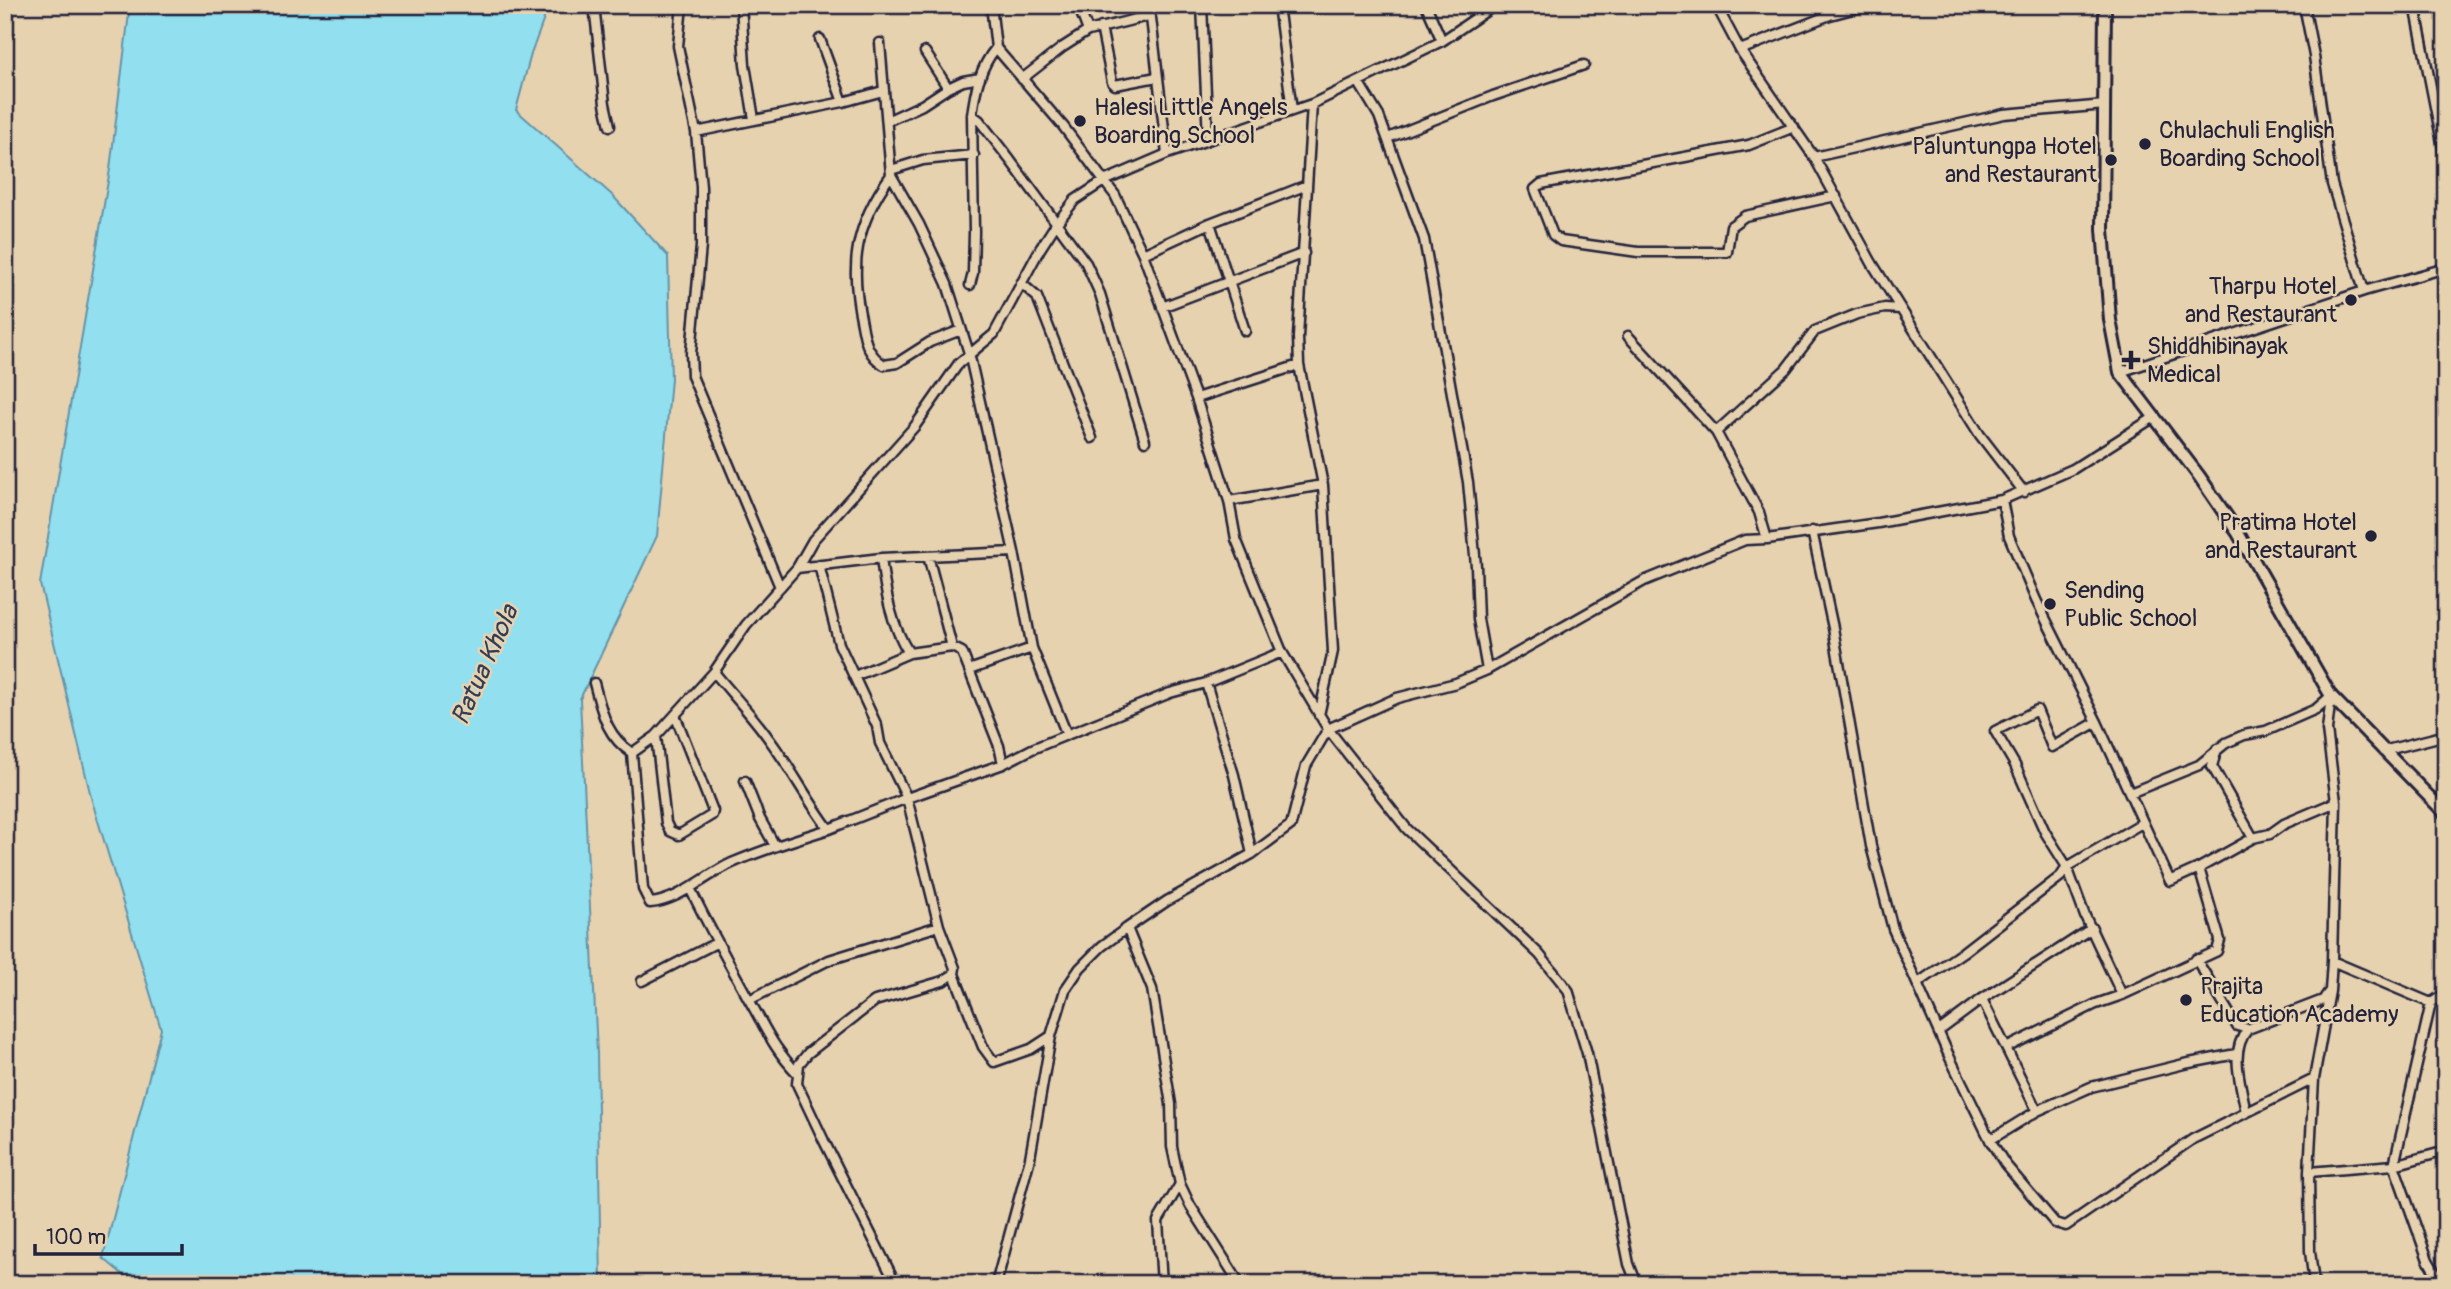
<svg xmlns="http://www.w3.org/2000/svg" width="2451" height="1289" font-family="Pangolin,sans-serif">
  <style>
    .water { fill: #91dfef; stroke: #6593a7; stroke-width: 2 }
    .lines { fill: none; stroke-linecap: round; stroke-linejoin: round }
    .minor-casing { stroke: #22223b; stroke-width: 13 }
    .tertiary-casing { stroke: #22223b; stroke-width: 16 }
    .minor { stroke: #e7d2b0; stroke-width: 8 }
    .tertiary { stroke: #e7d2b0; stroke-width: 10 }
    .poi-dot { fill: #22223b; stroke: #e7d2b0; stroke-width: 2.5 }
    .labels { text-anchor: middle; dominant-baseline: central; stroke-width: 5; stroke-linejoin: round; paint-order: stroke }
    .poi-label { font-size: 24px; fill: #22223b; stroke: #e7d2b0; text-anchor: start }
    .water-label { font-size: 26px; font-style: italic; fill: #333e56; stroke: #e7d2b0 }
  </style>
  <rect width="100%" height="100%" fill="#e7d2b0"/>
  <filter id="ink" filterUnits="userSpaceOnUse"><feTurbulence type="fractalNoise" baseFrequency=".0143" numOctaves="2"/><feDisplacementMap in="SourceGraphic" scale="14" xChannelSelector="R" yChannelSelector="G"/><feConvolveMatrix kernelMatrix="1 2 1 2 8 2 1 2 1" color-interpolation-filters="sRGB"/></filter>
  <g filter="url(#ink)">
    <path class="water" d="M130,5h419l-18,49 -15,56 96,85 56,61 3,123 -14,157 -77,163 17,354 4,231h-467l-31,-26 58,-229 -69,-228 -52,-217 70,-415z"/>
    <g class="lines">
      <defs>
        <path id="minor" d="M594,5l11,99 5,22
          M682,5l-4,41 18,86 5,55v59l-10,107 1,23 88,211
          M741,5l4,60 9,54
          M991,5l5,43 67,78 41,55 63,-27 145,-50 130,-63 53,-36
          M1078,5l10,26
          M1202,5l6,134
          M1278,5l14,105
          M1426,5l16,36
          M1716,5l24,45 74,107 58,106 108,172 44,57
          M2304,5l10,51 18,128 32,107
          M2415,5l31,158
          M1101,27l11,55 3,3 42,-8
          M820,39l23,63
          M880,43l11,132 28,49 28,60 22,69 45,199 18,96 35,87
          M1740,50l90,-35 38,-10
          M925,52l23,36 15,-7 17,-3
          M1022,79l41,-32 25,-16 60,-15 3,2 16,136
          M1359,83l20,33 45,123 44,243 8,84 2,53 9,51
          M1312,104l-14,233 1,28 24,120 10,166 -14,64
          M972,115l7,5 31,40 76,103 14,31 45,147
          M887,121l35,-16 26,-17
          M1794,127l-45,18 -208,39 -6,5 18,46 8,6 77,11h89l4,-26 14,-10 91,-20
          M696,132l147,-30 40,-11
          M1388,138l105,-42 91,-31
          M1814,157l190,-43 101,-9
          M891,170l32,-10 51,-5
          M891,175c-36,50 -42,90 -29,149 3,18 6,31 22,41l13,-2 33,-21 31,-12
          M1210,223l35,108
          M1143,254l67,-31 97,-38
          M1021,283l16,14 55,141
          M970,285l3,-12 1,-41 -2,-117c3,-24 8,-48 24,-67
          M1162,307l142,-54
          M1628,336l88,96 43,80 8,27
          M2120,372l244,-81 82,-23
          M1196,398l103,-33
          M1716,432l70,-63 29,-38 42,-17 28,-6 15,1
          M2002,500l7,36 27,64 61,122 73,159 29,-13 54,-30 17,-4 14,-10 52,-22
          M1229,501l94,-16
          M1812,531l21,97 38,218 22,83 57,129 40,82 15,24 50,59 11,3 127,-87 121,-60
          M928,556l24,91
          M881,558c4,33 10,67 28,95l43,-6 10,5 37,94 4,18
          M797,568l84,-10 133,-6
          M969,670l63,-22
          M714,672c18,22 39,44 55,67 22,29 38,61 60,90l78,-31 -27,-55 -3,-17 -38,-82 -20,-79
          M855,676l54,-23
          M594,683c8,29 12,53 38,70
          M1206,683l28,92 18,79
          M2097,722l-45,25 -15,-37 -42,21 20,34 30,67 22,35 18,49 37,79
          M656,736l10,87 4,8 9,4 33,-20 1,-4 -38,-96
          M2217,749l-5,17 41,72
          M2383,751l63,-16
          M632,753l24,-17 58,-64 32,-47 51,-57 16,-28 102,-114 44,-63 35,-29 46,-85 16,-25 19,-24 29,-19 11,14 28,59 53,144 33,103 7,38 46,113 46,77 79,100 132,125 29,36 19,63 42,211 8,20
          M632,753l11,136 7,14c29,-2 57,-29 82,-40 32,-14 65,-24 97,-34
          M745,781l15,38 15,27
          M2130,793l69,-28 27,-22 18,-8 22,-4 50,-22 15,-13 -4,34 9,72 -4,159 -2,30 -16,88 -5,93 1,79 4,33
          M690,888c18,38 38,73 58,110 18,31 25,50 50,76
          M2196,959l41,67 11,3c-20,23 -6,57 -2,84
          M2332,961l99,42
          M954,974l29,73 11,15 37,-13 20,-13
          M642,981l74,-38
          M1918,983l45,-31 98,-76 6,-9 75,-44
          M1982,999l55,112 54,-24 93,-23 52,-10
          M749,1000l80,-40 110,-34
          M2248,1029l75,-29 5,-7
          M1939,1031l43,-32 110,-71
          M2006,1048l90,-44 26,-9 95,-44 3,-11 -21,-72
          M1989,1135l1,5 47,-29
          M2309,1172l85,-7 52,-14
          M1180,1184l10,21 50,79
          M896,1284l-72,-143 -27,-57 2,-20 9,-11 67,-52 68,-20 11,-7 1,-6 -16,-42 -32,-128 96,-34 29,-15 138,-56 36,-10 76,-31
          M996,1284l34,-126 21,-122 14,-46 15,-22 22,-22 25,-18
          M1162,1284l-4,-63 22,-37 -8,-37 -1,-43 -19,-115 -25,-61 40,-27 85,-47 39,-29 15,-59 22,-37 69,-31 59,-15 31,-13 157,-89 101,-41 22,-1 111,-16 124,-23 71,-31 80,-51
          M2442,1284l-14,-24 -34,-95 37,-162 15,-10"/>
        <path id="tertiary" d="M2105,5l-2,224 7,91 10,52 79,104 39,57 93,163 115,118"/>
      </defs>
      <use href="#minor" class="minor-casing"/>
      <use href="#tertiary" class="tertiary-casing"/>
      <use href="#minor" class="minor"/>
      <use href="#tertiary" class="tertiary"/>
    </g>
  </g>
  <g class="poi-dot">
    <circle cx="1080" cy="121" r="7"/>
    <circle cx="2145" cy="144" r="7"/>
    <circle cx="2111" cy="160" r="7"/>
    <circle cx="2351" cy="300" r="7"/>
    <path d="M2127.5 349.5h7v7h7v7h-7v7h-7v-7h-7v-7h7z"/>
    <circle cx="2371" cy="536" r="7"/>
    <circle cx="2050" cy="604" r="7"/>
    <circle cx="2186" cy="1000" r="7"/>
  </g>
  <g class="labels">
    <g class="poi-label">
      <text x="1094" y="107">Halesi Little Angels<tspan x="1094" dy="28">Boarding School</tspan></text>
      <text x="2159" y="130">Chulachuli English<tspan x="2159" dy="28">Boarding School</tspan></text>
      <text x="2097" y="146" text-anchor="end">Paluntungpa Hotel<tspan x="2097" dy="28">and Restaurant</tspan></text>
      <text x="2337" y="286" text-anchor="end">Tharpu Hotel<tspan x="2337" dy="28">and Restaurant</tspan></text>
      <text x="2147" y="346">Shiddhibinayak<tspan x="2147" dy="28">Medical</tspan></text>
      <text x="2357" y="522" text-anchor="end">Pratima Hotel<tspan x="2357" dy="28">and Restaurant</tspan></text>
      <text x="2064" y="590">Sending<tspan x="2064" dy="28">Public School</tspan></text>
      <text x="2200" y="986">Prajita<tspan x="2200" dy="28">Education Academy</tspan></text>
    </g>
    <g class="water-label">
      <text transform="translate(485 665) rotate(-66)">Ratua Khola</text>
    </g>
  </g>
  <rect width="2451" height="1289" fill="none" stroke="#e7d2b0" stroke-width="28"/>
  <rect x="14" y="14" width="2423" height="1261" fill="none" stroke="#22223b" stroke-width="2.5" filter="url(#ink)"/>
  <path d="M35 1244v10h147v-10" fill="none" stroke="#22223b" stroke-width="3.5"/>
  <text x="46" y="1244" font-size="21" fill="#22223b" stroke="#e7d2b0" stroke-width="5" paint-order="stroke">100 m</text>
</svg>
